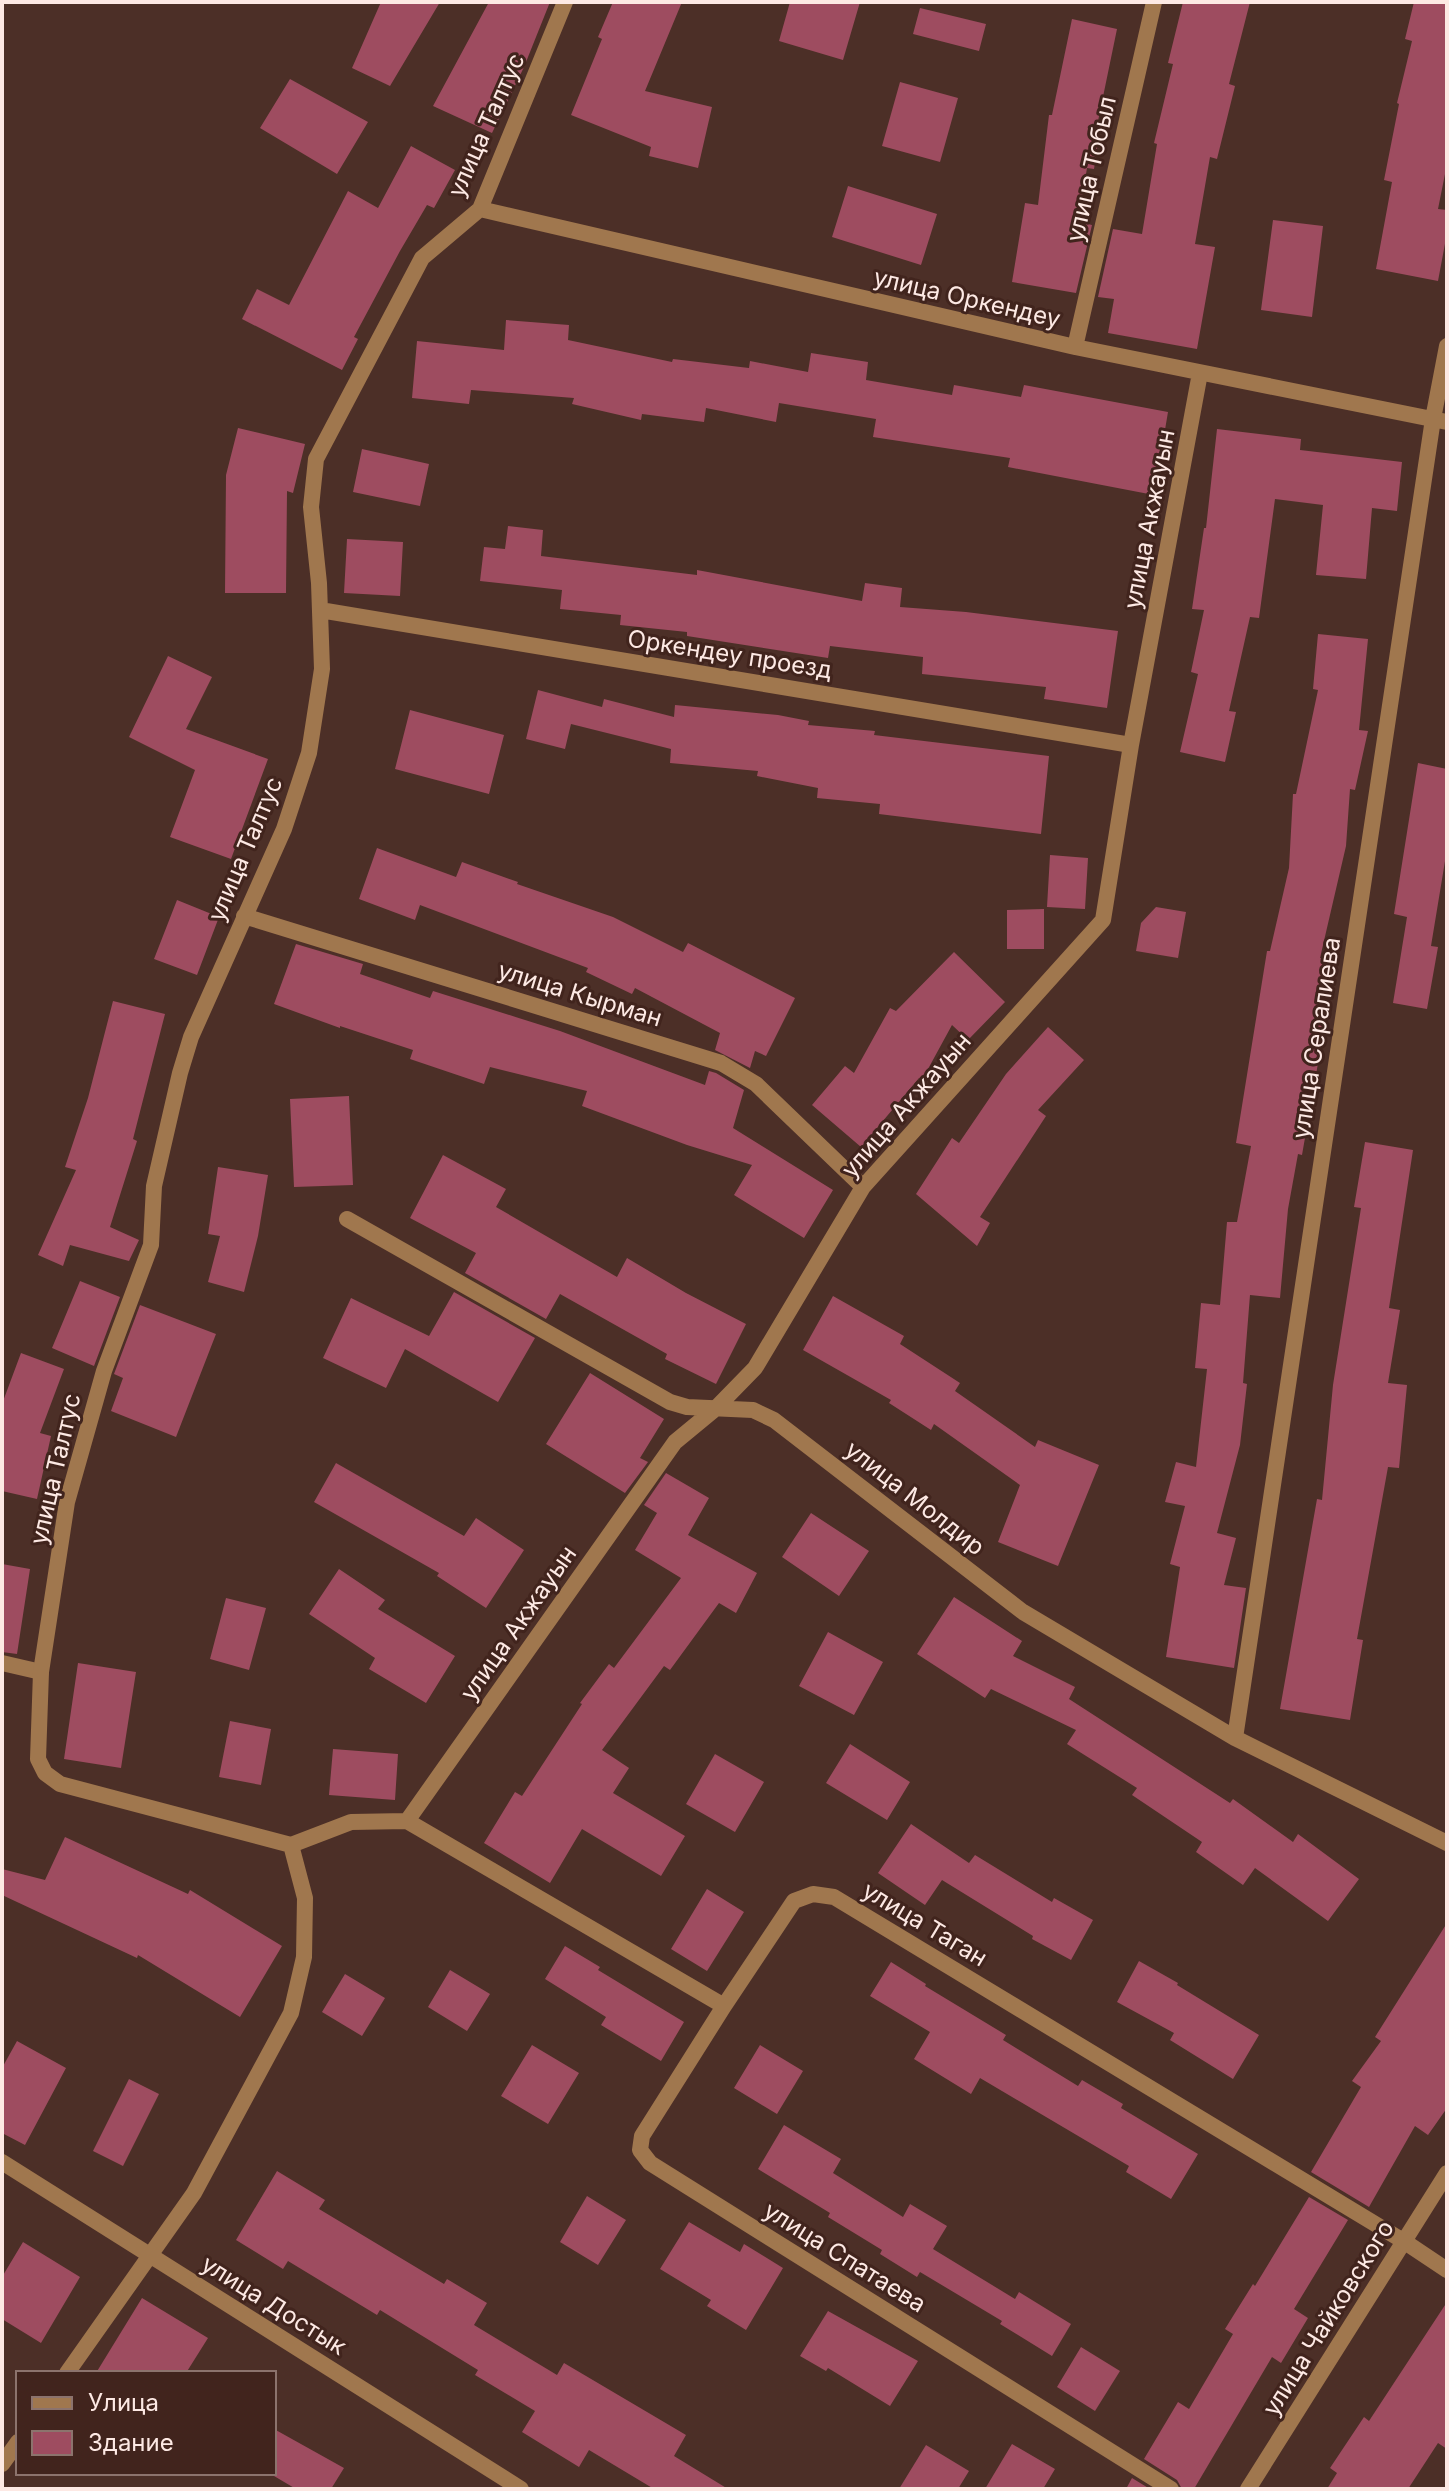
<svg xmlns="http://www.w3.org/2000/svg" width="1449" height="2491" font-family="Inter,sans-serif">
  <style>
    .building { fill: #9e4c60 }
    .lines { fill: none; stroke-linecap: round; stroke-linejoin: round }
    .lane { stroke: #a0774e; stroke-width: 16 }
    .street { stroke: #a0774e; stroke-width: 16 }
    .labels { text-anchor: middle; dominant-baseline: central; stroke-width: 6; stroke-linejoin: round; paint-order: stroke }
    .street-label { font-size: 24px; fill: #fde9e4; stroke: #41241d }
  </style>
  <rect width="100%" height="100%" fill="#4c2f27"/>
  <path class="building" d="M381,2h59l-50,84 -38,-18z
    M489,2h61l-26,65 -32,66 -59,-27z
    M613,2h69l-37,89 67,16 -14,61 -49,-12 2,-9 -80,-32 31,-76 -4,-2z
    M790,2h70l-17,58 -64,-19z
    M1183,2h67l-21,82 6,2 -18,73 -7,-2 -15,87 20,3 -18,102 -89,-16 6,-34 -16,-2 15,-68 29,5 15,-90 -3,-1 19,-79 -5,-1z
    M1414,2h33v162l-9,45 9,1v23l-9,48 -62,-12 16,-87 -8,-2 15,-76 -2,-1 15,-62 -7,-2z
    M920,8l66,16 -7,27 -66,-17z
    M1072,19l45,10 -19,92 3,1 -7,47 -7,-1 -9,54 14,3 -16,68 -64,-11 13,-79 13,2 11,-90h3z
    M290,79l78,43 -31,52 -77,-46z
    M900,82l58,16 -18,64 -58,-16z
    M411,146l44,24 -21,38 -7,-3 -27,46 -46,86 4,2 -16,31 -100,-51 15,-30 32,16 59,-114 30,17z
    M848,186l89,28 -16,51 -89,-28z
    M1273,220l50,6 -11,91 -51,-7z
    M506,320l63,5 -1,15 104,22 1,-3 76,9 1,-7 58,11 3,-19 57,9 -2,18 86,15 2,-10 67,12 3,-12 144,27 -14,83 -146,-28 2,-9 -137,-21 3,-18 -97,-16 -3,19 -70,-14 -2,14 -62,-8 -1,6 -69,-16 2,-6 -103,-8 -2,14 -57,-6 5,-57 87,9z
    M238,428l67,16 -12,49 -6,-2 -1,102h-61l1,-118z
    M1217,429l84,10 -1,11 102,12 -5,49 -25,-3 -6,71 -50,-4 7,-70 -48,-6 -16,119 -9,-1 -21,94 7,1 -11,50 -45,-10 18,-78 -7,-2 13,-62 -12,-1 12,-81h2z
    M362,449l67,15 -9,42 -67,-14z
    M508,526l35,4 -2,26 156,19v-5l165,31 3,-18 37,5 -2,19 66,5 152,19 -11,77 -63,-9 2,-12 -124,-13 1,-17 -93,-11 -2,12 -141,-22v-4l-67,-7 1,-10 -61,-6 2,-19 -82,-9 4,-34 21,2z
    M347,539l56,3 -3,54 -56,-3z
    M1318,634l50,5 -9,91 9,1 -13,59 -5,-1 -4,57 -26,112h4l-8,64 9,1 -23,132 -4,-1 -10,55 -8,89 -30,-3 -7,88 4,1 -7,61 -23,88 19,5 -12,47 22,3 -12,80 -68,-11 14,-90 -10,-3 15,-58 -20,-4 11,-40 20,5 11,-98 -12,-1 6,-65 19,2 7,-83h10l14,-76 -15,-3 31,-192h3l19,-83 4,-74h3l22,-104 -5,-1z
    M168,656l44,21 -26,52 82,30 -37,100 -61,-22 25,-67 -66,-33z
    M538,690l64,17 2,-8 70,18 1,-12 103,10 31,6 -1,4 67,6 -1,4 175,21 -8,78 -162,-20 1,-10 -63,-6 1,-10 -61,-12 1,-5 -88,-8 1,-14 -100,-25 -6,25 -39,-10z
    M410,710l94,25 -15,59 -94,-25z
    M1418,763l29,6v80l-16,97 7,1 -11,62 -34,-6 14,-86 -13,-3z
    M377,848l79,29 6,-15 56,20 -1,2 96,33 70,35 5,-9 107,55 -29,58 -11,-5 -5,17 -35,-18 5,-17 -85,-45 -3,6 -46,-22 2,-4 -168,-63 -5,15 -56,-21z
    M1050,855l38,3 -3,51 -38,-2z
    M177,900l42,17 -22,58 -43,-16z
    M1156,907l30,5 -8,46 -42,-7 5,-28z
    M1044,909v40h-37v-39z
    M296,944l67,20 -3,10 70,24 3,-7 127,40 145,54 4,-14 7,2 28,17 -11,38 100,62 -29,48 -70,-43 18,-30 -65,-20 -105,-39 5,-15 -97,-24 -6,17 -74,-25 3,-9 -73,-24v2l-66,-24z
    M954,952l51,50 -37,38 -16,-15 -30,55 -3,-2 -58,69 -49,-42 33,-39 9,7 36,-65 6,3z
    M113,1001l52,13 -32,125 4,2 -27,86 29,13 -10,21 -59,-16 -7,21 -25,-11 38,-85 -11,-3 23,-69z
    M1048,1027l36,33 -46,50 8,6 -66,101 10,6 -13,23 -61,-52 36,-56 7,5 47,-69z
    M349,1096l4,89 -59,2 -4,-88z
    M1365,1142l48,8 -24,158 11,2 -12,73 19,2 -8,83 -11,-1 -31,172 6,1 -13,80 -70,-11 37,-210 5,1 11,-115 28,-177 -7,-1z
    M443,1155l63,34 -10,18 121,70 10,-19 59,35 60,31 -30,60 -51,-25 2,-5 -107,-60 -14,25 -81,-46 11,-20 -66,-35z
    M218,1167l50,8 -10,61 -14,56 -36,-10 12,-46 -12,-2z
    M80,1281l40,16 -26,69 -42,-18z
    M454,1292l81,46 -37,64 -93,-53 -19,39 -63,-30 28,-60 78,38z
    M833,1296l71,40 -4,8 60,39 -5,8 80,56 3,-7 61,25 -41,101 -60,-24 22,-57 -86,-61 -3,6 -42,-27 2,-3 -88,-50z
    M140,1305l76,29 -40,103 -65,-26 12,-33 -9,-4z
    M21,1353l43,16 -24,64 11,3 -14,63 -35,-8v-87z
    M590,1373l74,46 -24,39 8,4 -23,31 -79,-49z
    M336,1463l128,73 12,-18 48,32 -38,58 -49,-32 2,-3 -125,-71z
    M666,1473l43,25 -21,37 69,38 -21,40 -17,-10 -49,67 -6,-4 -62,84 27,18 -16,25 72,43 -24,40 -79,-47 -32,54 -66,-40 31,-51 7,4 60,-92 -2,-1 29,-39 5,4 67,-90 -46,-28 22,-37 -13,-8z
    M811,1513l58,38 -30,45 -57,-39z
    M2,1564l28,5 -13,85 -15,-2z
    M339,1569l46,31 -7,9 77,47 -29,47 -57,-34 6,-11 -66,-44z
    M954,1597l68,44 -9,15 62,31 -6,12 161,104 3,-4 60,43 5,-8 61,45 -31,42 -73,-53 -12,17 -47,-33 6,-10 -70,-47 5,-7 -70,-44 9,-14 -85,-41 -6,9 -68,-44z
    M226,1598l40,10 -17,62 -39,-11z
    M828,1632l55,30 -29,53 -55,-29z
    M78,1663l58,9 -15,96 -57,-9z
    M230,1721l41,8 -10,56 -42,-8z
    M850,1744l60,38 -23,38 -61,-37z
    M333,1749l65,5 -3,46 -66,-5z
    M715,1754l49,28 -29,50 -49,-28z
    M911,1824l58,39 6,-8 77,47 2,-4 39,22 -22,40 -39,-21 1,-3 -91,-56 -17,25 -47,-32z
    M65,1837l123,57 2,-4 92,56 -42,71 -102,-62 -1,3 -135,-63v-26l43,11z
    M707,1889l37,23 -37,59 -36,-22z
    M1447,1923v185l-19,27 -13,-9 -46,81 -58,-35 50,-85 -9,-6 29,-40 -6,-4z
    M565,1946l35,21 -2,3 86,52 -23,39 -60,-36 5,-8 -61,-38z
    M1139,1961l39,22 -1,2 82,50 -26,44 -63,-39 4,-7 -57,-31z
    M891,1962l35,22 -1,2 81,49 -3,5 75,46 4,-6 41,24 -2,4 77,46 -27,45 -45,-27 3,-6 -149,-88 -9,16 -57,-35 16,-27 -60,-36z
    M450,1970l40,24 -23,37 -39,-24z
    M345,1974l40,24 -23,38 -40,-24z
    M17,2041l49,27 -41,77 -23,-12v-65z
    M532,2045l47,28 -31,51 -47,-28z
    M760,2045l43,26 -26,43 -43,-26z
    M129,2079l30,15 -36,72 -30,-15z
    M784,2125l57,34 -8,14 70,44 7,-13 37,22 -14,23 82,50 4,-7 52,32 -19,32 -52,-32 2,-3 -82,-49 -3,5 -37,-23 2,-4 -54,-33 2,-4 -72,-44z
    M277,2171l48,29 -6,9 125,75 3,-5 40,24 -13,22 83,50 7,-12 122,72 -12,21 54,33h-74l-65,-39 -10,17 -57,-35 13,-21 -60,-36 3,-5 -98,-60 -3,5 -89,-54 -5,8 -47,-29z
    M587,2196l39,24 -28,45 -38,-23z
    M1309,2197l39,23 -54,89 14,9 -27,45 -9,-6 -78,132h-12l-5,-9 -33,-21 34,-57 11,7 44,-75 -8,-5 28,-45 2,2z
    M689,2222l51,30 4,-8 39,24 -37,62 -39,-24 4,-6 -51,-31z
    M23,2242l57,35 -39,66 -39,-24v-42z
    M142,2298l66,40 -22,35h-90z
    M1447,2302v147l-9,-6 -30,46h-81l10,-16 -7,-5 34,-51 5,4z
    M828,2311l90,50 -28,45 -62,-38 -2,3 -26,-15z
    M1081,2347l39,24 -25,40 -38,-24z
    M274,2429l70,39 -13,21h-35l-22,-13z
    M1012,2444l43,25 -12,20h-58z
    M926,2445l43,26 -11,18h-59z
    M1132,2478l18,11h-24z"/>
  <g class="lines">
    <path class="lane" d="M2,1663l39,9"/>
    <path class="street" d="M480,209l595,138 372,75
      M1075,347l79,-345
      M320,610l811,135
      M244,916l477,147 35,21 107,103
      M347,1219l323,183 17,5 66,3 21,10 249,192 212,126 212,105
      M1235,1738l198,-1319 14,-73
      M407,1821l-56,1 -60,23 -231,-61 -15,-11 -7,-14 3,-87 26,-170 37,-131 47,-126 3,-59 26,-113 11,-36 93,-208 25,-76 13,-84 -3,-86 -8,-76 5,-48 106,-201 58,-49 85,-207
      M407,1821l268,-379 40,-33 40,-41 108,-181 240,-267 28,-175 69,-372
      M407,1821l317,185 70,-105 19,-7 21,3 571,345 42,28
      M724,2006l-82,130 -2,14 10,13 521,326
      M2,2162l519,327
      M67,2373l127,-180 97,-180 13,-56 1,-59 -14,-53
      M2,2464l16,-22
      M1248,2489l199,-316"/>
  </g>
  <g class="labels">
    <g class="street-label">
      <text transform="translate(486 125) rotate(-66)">улица Талтус</text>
      <text transform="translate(1091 169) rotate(-77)">улица Тобыл</text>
      <text transform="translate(967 298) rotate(13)">улица Оркендеу</text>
      <text transform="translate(1149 519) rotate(-79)">улица Акжауын</text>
      <text transform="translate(730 654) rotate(9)">Оркендеу проезд</text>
      <text transform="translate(245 849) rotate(-67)">улица Талтус</text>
      <text transform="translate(580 994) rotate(17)">улица Кырман</text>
      <text transform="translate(1316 1038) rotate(-81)">улица Сералиева</text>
      <text transform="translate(906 1105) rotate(-49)">улица Акжауын</text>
      <text transform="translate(55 1469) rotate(-77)">улица Талтус</text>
      <text transform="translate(915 1498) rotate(38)">улица Молдир</text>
      <text transform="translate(518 1623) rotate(-55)">улица Акжауын</text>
      <text transform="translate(925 1924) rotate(31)">улица Таган</text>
      <text transform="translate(845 2257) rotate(32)">улица Спатаева</text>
      <text transform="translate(274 2305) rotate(32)">улица Достык</text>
      <text transform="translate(1328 2318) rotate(-58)">улица Чайковского</text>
    </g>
  </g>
  <rect width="1449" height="2491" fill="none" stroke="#fde9e4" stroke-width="8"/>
  <rect x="16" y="2371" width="260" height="104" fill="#41241d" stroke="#8c736d" stroke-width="2"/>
  <rect x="32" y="2397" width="40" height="12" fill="#a0774e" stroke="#8c736d" stroke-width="2"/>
  <text x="88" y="2411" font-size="24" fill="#fde9e4">Улица</text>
  <rect x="32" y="2431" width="40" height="24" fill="#9e4c60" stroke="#8c736d" stroke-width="2"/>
  <text x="88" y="2451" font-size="24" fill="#fde9e4">Здание</text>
</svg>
